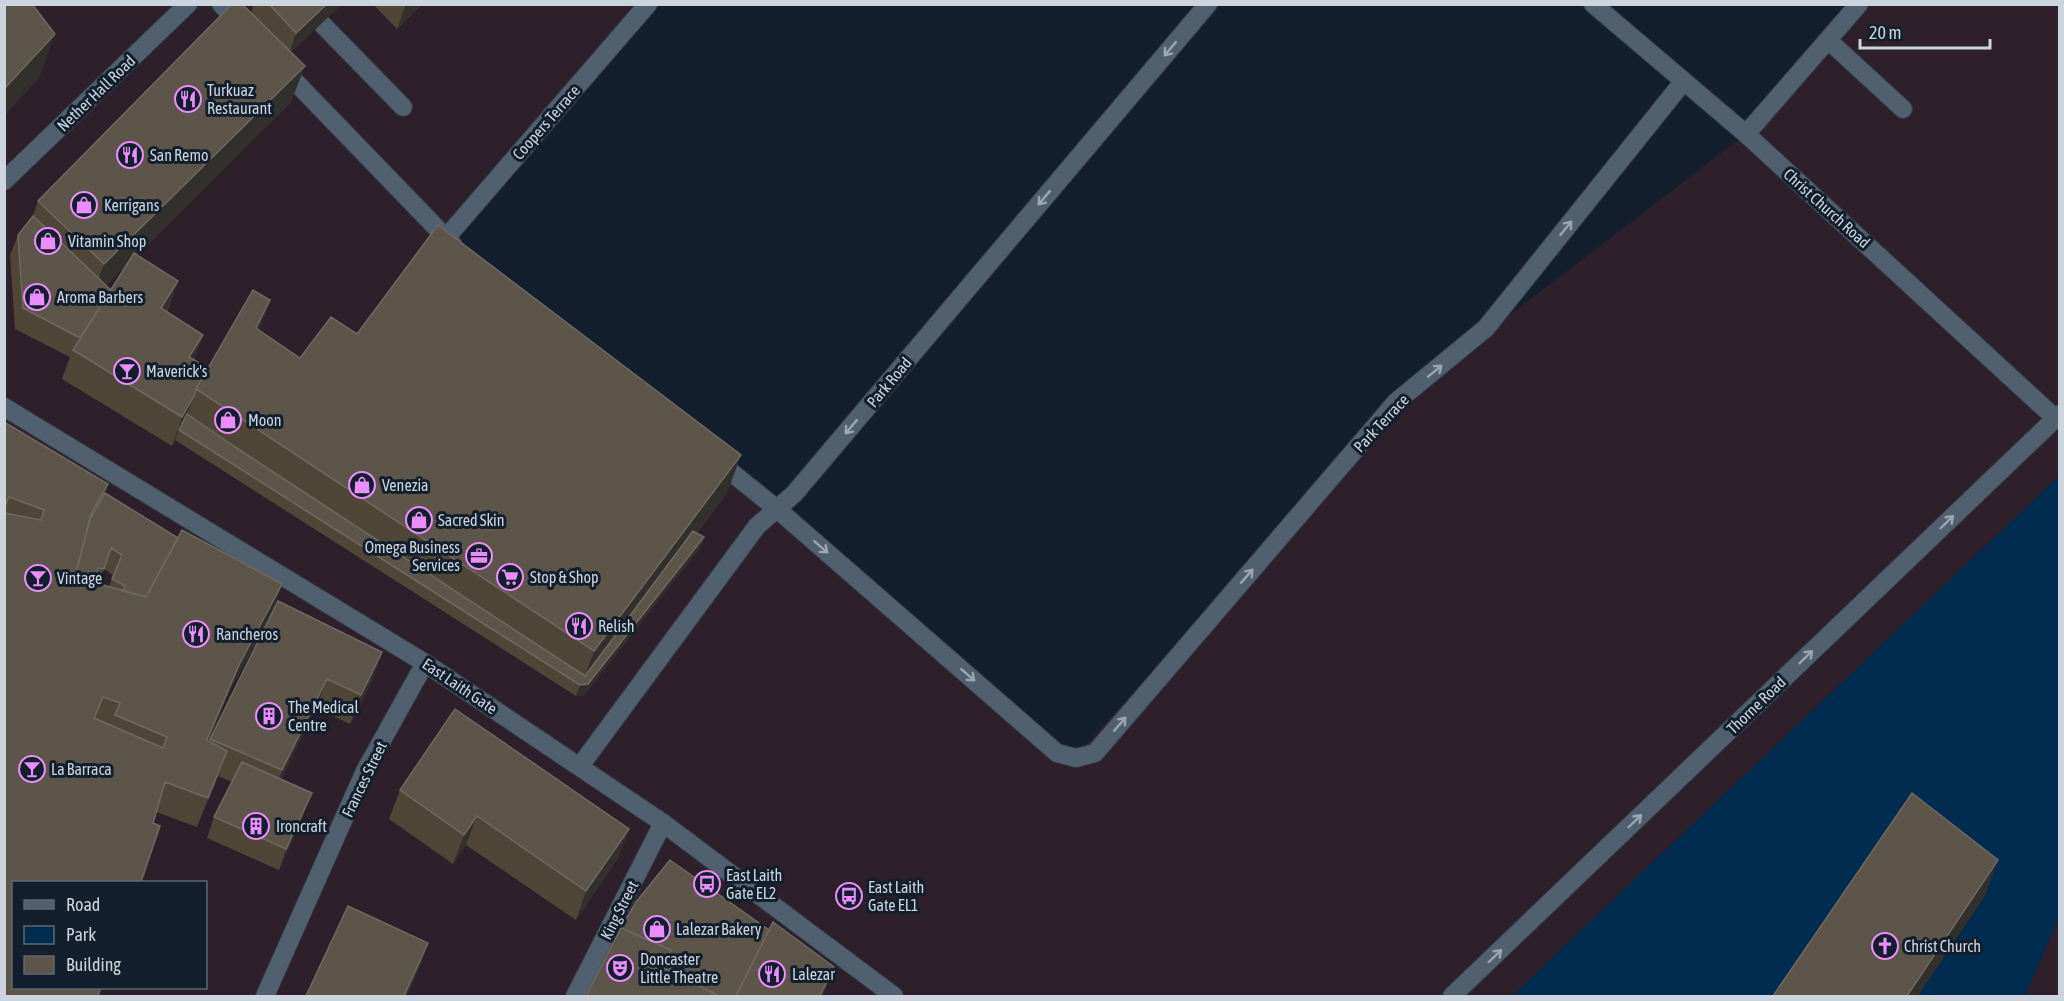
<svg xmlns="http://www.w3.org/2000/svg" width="2064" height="1001" font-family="'Asap Condensed',sans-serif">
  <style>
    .commercial { fill: #2e202b; fill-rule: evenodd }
    .green { fill: #002c50 }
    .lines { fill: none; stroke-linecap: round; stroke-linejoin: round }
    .lane-casing { stroke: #323a44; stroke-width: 20 }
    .street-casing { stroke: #323a44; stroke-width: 20 }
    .secondary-casing { stroke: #323a44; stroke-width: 20 }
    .lane { stroke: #51606e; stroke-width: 18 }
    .street { stroke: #51606e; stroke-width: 18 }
    .secondary { stroke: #51606e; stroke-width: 18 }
    .wall { fill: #504638; fill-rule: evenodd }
    .shaded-wall { fill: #32302c }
    .building { fill: #5e554a; stroke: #6f6961; stroke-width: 1.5; fill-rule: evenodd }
    .oneway { stroke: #9ba6b1 }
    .labels { text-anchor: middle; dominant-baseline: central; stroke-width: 6; stroke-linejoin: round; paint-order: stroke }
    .poi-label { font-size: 16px; fill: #ccd5dd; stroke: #131f2c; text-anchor: start }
    .street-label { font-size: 16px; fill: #ccd5dd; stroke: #131f2c }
  </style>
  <rect width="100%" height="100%" fill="#131f2c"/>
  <path class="commercial" d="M5,5h642l-202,234 630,518 321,-355 350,-268 115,-129h198v991h-2054zM14,882h192v106h-192z"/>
  <path class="green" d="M2059,476v441l-34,79h-513z"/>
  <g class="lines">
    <defs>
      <path id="lane" d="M323,25l80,82
        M1828,40l75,69
        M1746,134l113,-130
        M575,996l88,-173"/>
      <path id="street" d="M221,4l22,23
        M1593,4l153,130 309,284
        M281,67l172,178
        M4,181l184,-177
        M445,239l203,-235
        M4,407l421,256 238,160 231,173
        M716,460l61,49 280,244 19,5 19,-5 301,-351 90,-74 197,-246
        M580,766l177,-240 37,-32 414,-490
        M265,996l100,-225 60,-108"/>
      <path id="secondary" d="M1452,996l608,-582"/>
    </defs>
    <use href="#lane" class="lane-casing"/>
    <use href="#street" class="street-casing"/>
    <use href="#secondary" class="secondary-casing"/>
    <use href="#lane" class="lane"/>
    <use href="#street" class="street"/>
    <use href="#secondary" class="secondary"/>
  </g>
  <path class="wall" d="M254,4h88l-51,48v50l-154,153 41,26 -11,31 36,23 -9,25 14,8 62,-68 -11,30 41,28 57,-24 371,157 -31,42 7,4 -4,11 -116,147 -8,1 -401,-256 -3,6 -110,-67 8,-22 -55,-28 -5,-74 8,-20 15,-19 5,-15 213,-188zM128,263l-17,27 -5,-5z
    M373,4h49l-25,25z
    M4,422l104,62 -3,9 73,45 104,46 -10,29 -44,81 -19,47 69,-140 104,51 -10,29 -22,43 -34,-16 -35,71 23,35 -25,56 -72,-32 7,-21 18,-35 -14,-6 -21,51 -41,-15 -152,184zM104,569l9,6 -4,12 -11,-3z
    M400,790l229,39 -11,29 -42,62 -110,-75 -13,19 -64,-45z
    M621,928l148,2 65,37 -248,29z"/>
  <path class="shaded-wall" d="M327,4h15l-53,50 7,-21z
    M406,4h16l-25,25z
    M55,34l-16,44 -35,38v-27z
    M305,66l-14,36 -200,198 13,-36z
    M178,281l-11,29 -17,27 11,-29z
    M270,300l-13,36 -1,-8z
    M203,335l-10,29 -4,-7z
    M194,396l-11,28 -4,6 -7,16 10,-29z
    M741,455l-13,36 -145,194 121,-148 -4,11 -116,147 -8,1 4,-11h2l12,-34z
    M108,484l-11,29 -12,23 6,-22z
    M282,584l-10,29 -44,81 -31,76 10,-30 32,-75z
    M382,652l-10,29 -22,43 11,-29z
    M327,679l-11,29 -44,91 10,-29z
    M227,751l-10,29 -20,47 11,-29z
    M312,793l-8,21 -25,56 7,-21z
    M477,816l-11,29 -13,19 11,-29z
    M629,829l-11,29 -42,62 10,-29z
    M1998,860l-13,36 -67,100h-11z
    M428,943l-10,29 -11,24h-3z
    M834,967l-11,29h-3z"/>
  <path class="building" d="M4,4h28l23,30 -51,55z
    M232,4h10l63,62 -201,198 -66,-63z
    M269,4h58l-31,29z
    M33,216l78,74 -31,48 -57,-30 -5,-73z
    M438,225l303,230 -147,196 -398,-262 57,-99 17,10 -14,28 44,30 31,-41 26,17z
    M134,253l44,28 -17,27 42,27 -14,22 19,11 -12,21 -2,7 -12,21 -109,-67z
    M187,414l48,33 350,229 108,-145 11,6 -116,147 -8,1 -401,-255z
    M4,422l104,62 -17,30 -16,63 71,20 36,-67 100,54 -43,81 -32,75 20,11 -19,47 -43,-16 -12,41 7,3 -19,56h-127v105h87l-3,9h-94v-483l37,7 3,-10 -35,-13 -5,11zM103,697l17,6 -5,12 52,22 -4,11 -69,-30z
    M105,493l73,45 -32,59 -23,-6 2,-5 -13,-7 10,-24 -11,-7 -7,21 -6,-1 -3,15 -20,-6 15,-58z
    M278,601l104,51 -21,43 -34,-16 -45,91 -72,-31z
    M455,709l174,120 -43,62 -109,-75 -13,19 -64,-45z
    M242,762l70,31 -26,56 -72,-32z
    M1912,793l86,67 -91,136h-134z
    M670,860l99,70 -33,66h-17l-50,-25 6,-13 -6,-3 2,-5 -50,-22 15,-26z
    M348,906l80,37 -24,53h-98z
    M773,922l61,45 -14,29h-84z
    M621,928l50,22 -8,18 56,28h-133z"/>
  <defs><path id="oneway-shaft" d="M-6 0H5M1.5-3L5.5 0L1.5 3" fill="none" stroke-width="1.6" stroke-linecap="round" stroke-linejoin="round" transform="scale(1.5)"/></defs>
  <g class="oneway">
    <use href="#oneway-shaft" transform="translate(1170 49) rotate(130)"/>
    <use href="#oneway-shaft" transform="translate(1044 198) rotate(130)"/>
    <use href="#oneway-shaft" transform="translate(1566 228) rotate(-51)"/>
    <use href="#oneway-shaft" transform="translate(1435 371) rotate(-39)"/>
    <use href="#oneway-shaft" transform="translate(851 427) rotate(130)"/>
    <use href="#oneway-shaft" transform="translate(1947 522) rotate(-44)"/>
    <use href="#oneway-shaft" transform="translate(821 547) rotate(41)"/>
    <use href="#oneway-shaft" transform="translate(1247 576) rotate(-49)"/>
    <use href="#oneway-shaft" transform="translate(1806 657) rotate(-44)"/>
    <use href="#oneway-shaft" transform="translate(968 675) rotate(41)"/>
    <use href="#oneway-shaft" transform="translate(1120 724) rotate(-49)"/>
    <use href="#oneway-shaft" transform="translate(1635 821) rotate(-44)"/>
    <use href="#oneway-shaft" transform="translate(1495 956) rotate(-44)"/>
  </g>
  <defs>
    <symbol id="restaurant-ring" viewBox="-11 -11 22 22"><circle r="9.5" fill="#131f2c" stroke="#eb8dfc" stroke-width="1.5"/><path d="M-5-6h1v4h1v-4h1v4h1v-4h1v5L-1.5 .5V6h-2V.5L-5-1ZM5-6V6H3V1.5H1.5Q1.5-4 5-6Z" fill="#eb8dfc"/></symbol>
    <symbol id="shop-ring" viewBox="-11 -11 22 22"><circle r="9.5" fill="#131f2c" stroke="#eb8dfc" stroke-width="1.5"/><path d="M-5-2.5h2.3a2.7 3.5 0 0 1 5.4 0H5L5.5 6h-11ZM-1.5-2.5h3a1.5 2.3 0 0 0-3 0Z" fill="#eb8dfc"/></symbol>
    <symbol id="bar-ring" viewBox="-11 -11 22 22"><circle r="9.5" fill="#131f2c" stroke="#eb8dfc" stroke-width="1.5"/><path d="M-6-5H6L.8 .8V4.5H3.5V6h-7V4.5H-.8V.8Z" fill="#eb8dfc"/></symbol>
    <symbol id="office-ring" viewBox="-11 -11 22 22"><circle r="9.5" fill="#131f2c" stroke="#eb8dfc" stroke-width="1.5"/><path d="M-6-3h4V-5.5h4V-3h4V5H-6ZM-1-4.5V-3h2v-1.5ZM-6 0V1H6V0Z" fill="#eb8dfc"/></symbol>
    <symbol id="supermarket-ring" viewBox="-11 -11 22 22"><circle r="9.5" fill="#131f2c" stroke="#eb8dfc" stroke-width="1.5"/><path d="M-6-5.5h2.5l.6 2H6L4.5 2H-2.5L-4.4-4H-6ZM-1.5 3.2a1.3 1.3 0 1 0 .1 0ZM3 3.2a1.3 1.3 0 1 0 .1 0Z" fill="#eb8dfc"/></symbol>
    <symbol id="building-ring" viewBox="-11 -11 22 22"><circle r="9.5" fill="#131f2c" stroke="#eb8dfc" stroke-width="1.5"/><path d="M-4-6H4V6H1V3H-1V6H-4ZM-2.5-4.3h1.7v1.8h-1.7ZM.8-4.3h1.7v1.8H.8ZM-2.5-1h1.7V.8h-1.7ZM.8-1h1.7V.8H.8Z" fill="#eb8dfc"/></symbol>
    <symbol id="bus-ring" viewBox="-11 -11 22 22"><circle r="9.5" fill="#131f2c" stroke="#eb8dfc" stroke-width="1.5"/><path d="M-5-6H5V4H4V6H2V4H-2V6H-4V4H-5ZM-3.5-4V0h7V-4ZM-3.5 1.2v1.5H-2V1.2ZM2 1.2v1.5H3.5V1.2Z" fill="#eb8dfc"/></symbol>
    <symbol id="church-ring" viewBox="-11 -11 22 22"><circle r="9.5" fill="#131f2c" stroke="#eb8dfc" stroke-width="1.5"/><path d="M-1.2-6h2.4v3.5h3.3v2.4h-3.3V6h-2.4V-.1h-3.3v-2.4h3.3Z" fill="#eb8dfc"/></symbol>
    <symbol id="theatre-ring" viewBox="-11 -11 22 22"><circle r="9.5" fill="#131f2c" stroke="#eb8dfc" stroke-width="1.5"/><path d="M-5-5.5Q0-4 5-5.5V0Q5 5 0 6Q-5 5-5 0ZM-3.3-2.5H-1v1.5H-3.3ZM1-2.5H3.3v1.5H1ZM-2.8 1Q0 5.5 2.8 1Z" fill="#eb8dfc"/></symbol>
  </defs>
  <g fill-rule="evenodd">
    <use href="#restaurant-ring" x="173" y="84" width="30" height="30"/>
    <use href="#restaurant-ring" x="115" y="140" width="30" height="30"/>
    <use href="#shop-ring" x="69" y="190" width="30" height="30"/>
    <use href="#shop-ring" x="33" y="226" width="30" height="30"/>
    <use href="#shop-ring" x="22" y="282" width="30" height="30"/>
    <use href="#bar-ring" x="112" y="356" width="30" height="30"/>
    <use href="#shop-ring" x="213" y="405" width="30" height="30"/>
    <use href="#shop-ring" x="347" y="470" width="30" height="30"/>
    <use href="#shop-ring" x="404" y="505" width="30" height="30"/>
    <use href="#office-ring" x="464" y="541" width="30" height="30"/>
    <use href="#supermarket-ring" x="495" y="562" width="30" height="30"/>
    <use href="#bar-ring" x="23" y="563" width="30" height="30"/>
    <use href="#restaurant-ring" x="564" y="611" width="30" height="30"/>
    <use href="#restaurant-ring" x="181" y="619" width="30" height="30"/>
    <use href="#building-ring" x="254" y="701" width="30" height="30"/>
    <use href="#bar-ring" x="17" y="754" width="30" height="30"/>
    <use href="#building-ring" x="241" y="811" width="30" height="30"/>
    <use href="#bus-ring" x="692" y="869" width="30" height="30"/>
    <use href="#bus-ring" x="834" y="881" width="30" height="30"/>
    <use href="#shop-ring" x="642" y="914" width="30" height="30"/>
    <use href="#church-ring" x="1870" y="931" width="30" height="30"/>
    <use href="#theatre-ring" x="605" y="953" width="30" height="30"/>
    <use href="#restaurant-ring" x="757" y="959" width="30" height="30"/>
  </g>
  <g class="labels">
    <g class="poi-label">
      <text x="207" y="90">Turkuaz<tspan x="207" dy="18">Restaurant</tspan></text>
      <text x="150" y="155">San Remo</text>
      <text x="104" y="205">Kerrigans</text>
      <text x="68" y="241">Vitamin Shop</text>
      <text x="57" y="297">Aroma Barbers</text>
      <text x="146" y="371">Maverick's</text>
      <text x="248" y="420">Moon</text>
      <text x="382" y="485">Venezia</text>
      <text x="438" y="520">Sacred Skin</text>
      <text x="460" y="547" text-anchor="end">Omega Business<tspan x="460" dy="18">Services</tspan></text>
      <text x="530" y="577">Stop &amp; Shop</text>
      <text x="57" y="578">Vintage</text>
      <text x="598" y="626">Relish</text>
      <text x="216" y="634">Rancheros</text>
      <text x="288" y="707">The Medical<tspan x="288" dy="18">Centre</tspan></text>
      <text x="51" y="769">La Barraca</text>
      <text x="276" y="826">Ironcraft</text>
      <text x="726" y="875">East Laith<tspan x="726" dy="18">Gate EL2</tspan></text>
      <text x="868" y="887">East Laith<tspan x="868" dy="18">Gate EL1</tspan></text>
      <text x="676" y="929">Lalezar Bakery</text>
      <text x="1904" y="946">Christ Church</text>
      <text x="640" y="959">Doncaster<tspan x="640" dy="18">Little Theatre</tspan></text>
      <text x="792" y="974">Lalezar</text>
    </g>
    <g class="street-label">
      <text transform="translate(96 93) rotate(-44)">Nether Hall Road</text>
      <text transform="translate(546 122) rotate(-49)">Coopers Terrace</text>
      <text transform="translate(1827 208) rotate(42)">Christ Church Road</text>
      <text transform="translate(889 382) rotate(-50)">Park Road</text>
      <text transform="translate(1381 423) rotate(-47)">Park Terrace</text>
      <text transform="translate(460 686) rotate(34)">East Laith Gate</text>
      <text transform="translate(1756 705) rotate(-44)">Thorne Road</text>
      <text transform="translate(364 779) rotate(-64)">Frances Street</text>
      <text transform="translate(619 910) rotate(-63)">King Street</text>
    </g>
  </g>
  <rect width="2064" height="1001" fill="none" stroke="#ccd5dd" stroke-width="12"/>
  <rect x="12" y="881" width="195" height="108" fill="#131f2c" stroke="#5d6873" stroke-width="1.5"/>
  <rect x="24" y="900" width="30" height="9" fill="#51606e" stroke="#5d6873" stroke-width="1.5"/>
  <text x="66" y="911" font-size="18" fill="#ccd5dd">Road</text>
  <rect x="24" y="926" width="30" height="18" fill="#002c50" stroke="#5d6873" stroke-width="1.5"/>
  <text x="66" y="941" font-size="18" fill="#ccd5dd">Park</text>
  <rect x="24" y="956" width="30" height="18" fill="#5e554a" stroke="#5d6873" stroke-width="1.5"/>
  <text x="66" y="971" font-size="18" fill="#ccd5dd">Building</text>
  <path d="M1860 39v9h130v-9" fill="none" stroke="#ccd5dd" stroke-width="3"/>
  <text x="1869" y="39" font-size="18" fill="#ccd5dd" stroke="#131f2c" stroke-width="4.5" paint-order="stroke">20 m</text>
</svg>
